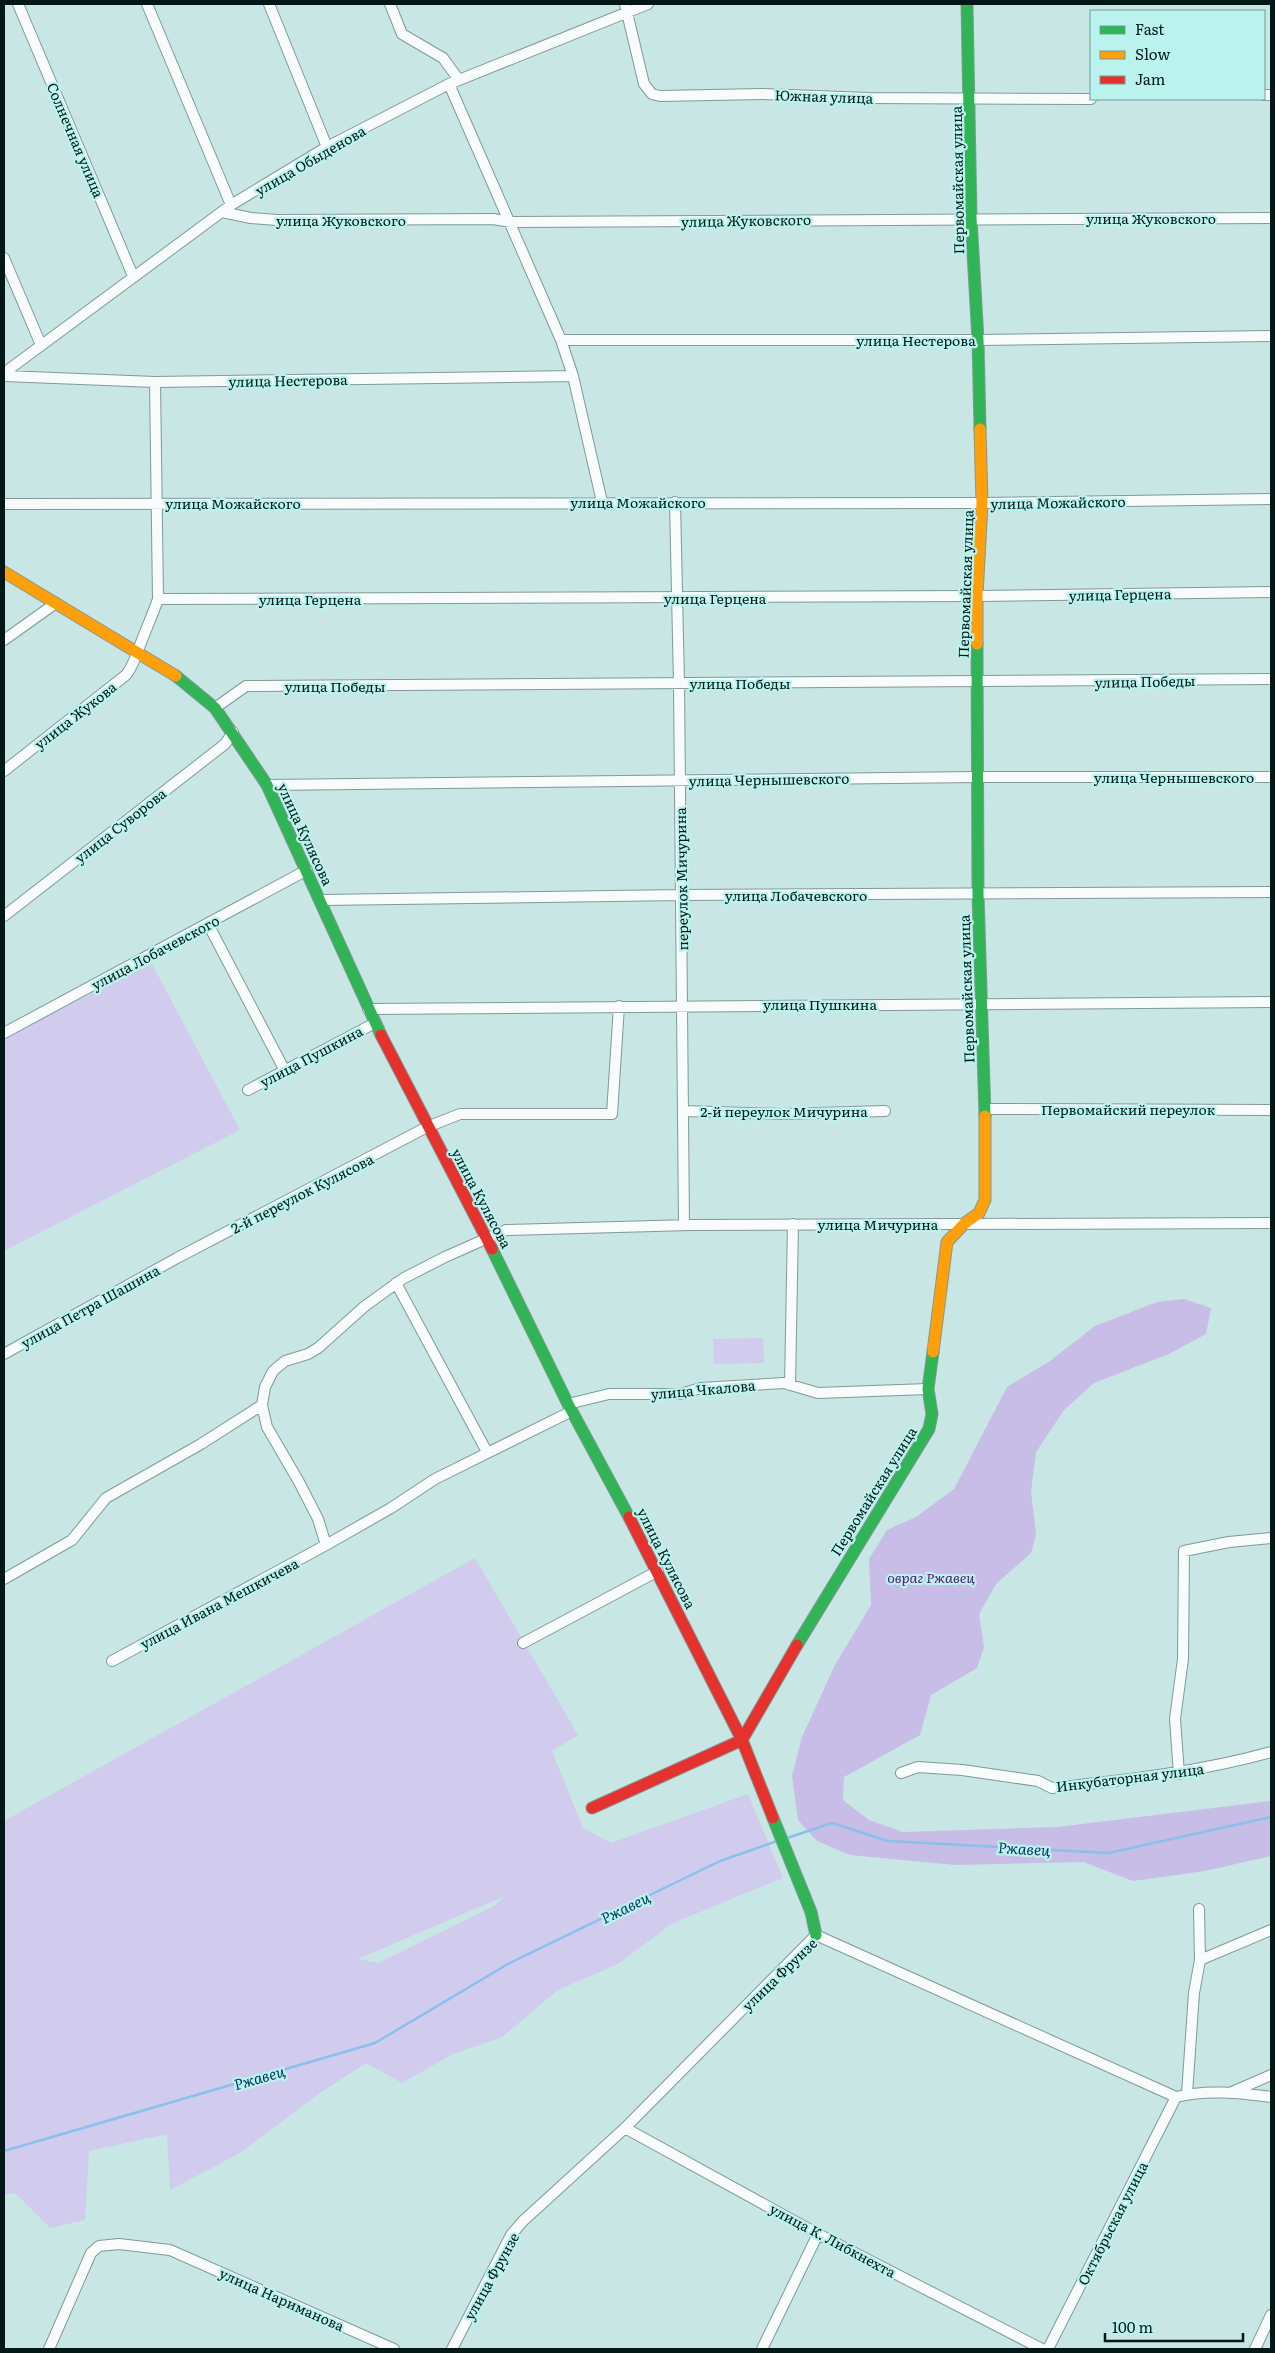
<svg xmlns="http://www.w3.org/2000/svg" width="1275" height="2353" font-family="Literata,serif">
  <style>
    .green { fill: #d1cced; fill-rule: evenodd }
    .forest { fill: #c8bde6 }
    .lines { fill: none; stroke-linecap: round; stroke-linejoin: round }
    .stream { stroke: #89c0ec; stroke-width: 2.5 }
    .street-casing { stroke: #819998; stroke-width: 12 }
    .fast-casing { stroke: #819998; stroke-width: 13 }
    .slow-casing { stroke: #819998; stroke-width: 13 }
    .jam-casing { stroke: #819998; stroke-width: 13 }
    .street { stroke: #f7fbfb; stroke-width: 10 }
    .fast { stroke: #30b455; stroke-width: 11 }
    .slow { stroke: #ff9f0a; stroke-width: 11 }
    .jam { stroke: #e5322d; stroke-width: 11 }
    .labels { text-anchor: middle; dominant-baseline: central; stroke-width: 4.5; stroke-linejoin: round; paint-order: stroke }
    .street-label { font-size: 14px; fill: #021817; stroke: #baf3ee }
    .park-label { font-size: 14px; font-style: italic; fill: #541c74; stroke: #baf3ee }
    .water-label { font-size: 15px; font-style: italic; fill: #06365f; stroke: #baf3ee }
  </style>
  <rect width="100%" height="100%" fill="#c7e6e4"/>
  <path class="green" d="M152,964l88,166 -236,121v-214z
    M763,1338l1,25 -50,1 -1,-25z
    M475,1558l103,177 -26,16 31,77 28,15 137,-49 35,84 -110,45 -55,41 -60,26 -56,47 -49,17 -51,29 -36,-20 -46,30 -80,60 -70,37 -3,-56 -78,17 -4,69 -35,8 -35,-35 -11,2v-374zM505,1896l-11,10 -116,57 -20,-4z"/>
  <path class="forest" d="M1184,1299l27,9 -5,26 -37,20 -75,29 -30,27 -28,42 -5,40 5,42 -5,19 -35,31 -17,30 5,33 -7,21 -46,27 -11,40 -76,42 -1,23 26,20 34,12 154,-5 214,-26v55l-66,15 -72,10 -50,-19 -128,3 -105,-10 -33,-14 -19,-21 -6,-44 10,-39 33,-72 36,-60 -2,-46 18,-29 29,-13 38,-28 53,-102 43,-26 45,-35 62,-24z"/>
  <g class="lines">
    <path class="stream" d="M787,1838l45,-15 56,18 220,12 163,-36
      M4,2151l371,-108 133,-79 212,-103 57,-20"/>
    <defs>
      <path id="street" d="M18,4l115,272
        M147,4l84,201
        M269,4l58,143
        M390,4l12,30 41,24 16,22
        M625,4l19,80 8,10 8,2 102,-2 106,4 223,1
        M449,84l112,256 12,36 29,126
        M1264,95h7
        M222,212l29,6 26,2 216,-1 18,3 760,-4
        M4,258l37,87
        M561,340h417l293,-4
        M4,373l227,-168 96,-58 122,-63 199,-80
        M4,376l151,6 418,-6
        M675,502l4,181 5,542
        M4,504l978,-1 289,-4
        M158,599l819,-3 294,-4
        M4,640l52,-37
        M215,708l31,-22 1025,-7
        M4,771l122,-96c7,-9 8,-15 12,-24 6,-18 14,-34 20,-52l-3,-217
        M267,785l711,-8h293
        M321,900l360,-5 590,-3
        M4,916l221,-172 8,-12
        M208,924l77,147
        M368,1009l903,-7
        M4,1033l303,-163
        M248,1090l127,-67
        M985,1109l286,1
        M683,1111l100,3 102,-3
        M396,1283l91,169
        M4,1354l173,-96 250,-131 33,-13h152l7,-108
        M790,1385l3,-161
        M568,1404l41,-10h71l21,-6 83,-5 34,10 110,-4
        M326,1545l-8,-26 -19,-37 -32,-55 -5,-22 3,-18 8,-16 12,-10 23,-7 10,-6 47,-42 39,-28 41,-21 61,-27 185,-5 580,-2
        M4,1579l68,-39 34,-42 95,-54 61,-39
        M523,1643l135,-72
        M112,1661l214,-116 65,-37 44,-29 137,-68
        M901,1773l17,-6 44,3 76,11 14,7c74,-8 147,-16 219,-36
        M1179,1774l-4,-55 8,-60 1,-108 45,-9 42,-4
        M1200,1960l71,-30
        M1232,2092l39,-17
        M1187,2094l7,-101 6,-33 -1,-51
        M625,2128l193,106 224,115
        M49,2349l42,-96 8,-7 20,-2 51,6 224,99
        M452,2349l59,-114 12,-14 102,-93 191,-193 360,162c31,-8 64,-4 95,0
        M762,2349l56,-115
        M1048,2349l128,-252
        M1255,2349l16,-34"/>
      <path id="fast" d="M967,4l4,214 7,122 2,89
        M977,644l1,250 7,222
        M176,676l39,32 52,77 114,250
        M492,1249l76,155 61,113
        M797,1645l132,-216 3,-15 -4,-25 5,-37
        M773,1818l38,94 5,23"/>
      <path id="slow" d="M4,572l172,104
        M977,644v-48l5,-93 -2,-74
        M933,1352l14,-110 18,-19 14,-10 6,-13v-84"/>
      <path id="jam" d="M381,1035l111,214
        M629,1517l113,223 31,78
        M592,1808l150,-68 55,-95"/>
    </defs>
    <use href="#street" class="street-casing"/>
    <use href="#fast" class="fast-casing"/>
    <use href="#slow" class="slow-casing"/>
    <use href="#jam" class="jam-casing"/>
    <use href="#street" class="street"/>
    <use href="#fast" class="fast"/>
    <use href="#slow" class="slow"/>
    <use href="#jam" class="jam"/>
  </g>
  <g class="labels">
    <g class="street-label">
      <text transform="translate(824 96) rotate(2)">Южная улица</text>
      <text transform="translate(76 140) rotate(67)">Солнечная улица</text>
      <text transform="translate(310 160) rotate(-30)">улица Обыденова</text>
      <text transform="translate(957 180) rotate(-91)">Первомайская улица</text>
      <text x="1151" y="218">улица Жуковского</text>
      <text x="341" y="220">улица Жуковского</text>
      <text transform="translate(746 220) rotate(-1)">улица Жуковского</text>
      <text x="916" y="340">улица Нестерова</text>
      <text transform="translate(288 380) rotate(-1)">улица Нестерова</text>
      <text x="638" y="502">улица Можайского</text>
      <text transform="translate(1058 502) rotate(-1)">улица Можайского</text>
      <text x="233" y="503">улица Можайского</text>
      <text transform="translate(965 584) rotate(-88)">Первомайская улица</text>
      <text transform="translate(1120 594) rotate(-1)">улица Герцена</text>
      <text x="715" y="598">улица Герцена</text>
      <text x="310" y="599">улица Герцена</text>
      <text transform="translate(1145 681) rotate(-1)">улица Победы</text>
      <text x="740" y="683">улица Победы</text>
      <text x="335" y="686">улица Победы</text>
      <text transform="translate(75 715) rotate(-38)">улица Жукова</text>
      <text x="1174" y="777">улица Чернышевского</text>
      <text transform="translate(769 779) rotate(-1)">улица Чернышевского</text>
      <text transform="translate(120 825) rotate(-38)">улица Суворова</text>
      <text transform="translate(306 834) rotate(65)">улица Кулясова</text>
      <text transform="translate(681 879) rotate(-91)">переулок Мичурина</text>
      <text x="796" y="895">улица Лобачевского</text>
      <text transform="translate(155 952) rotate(-28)">улица Лобачевского</text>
      <text transform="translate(966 989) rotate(-92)">Первомайская улица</text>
      <text x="820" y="1004">улица Пушкина</text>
      <text transform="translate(311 1056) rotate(-28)">улица Пушкина</text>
      <text x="1128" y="1109">Первомайский переулок</text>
      <text x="784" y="1111">2-й переулок Мичурина</text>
      <text transform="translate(302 1193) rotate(-27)">2-й переулок Кулясова</text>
      <text transform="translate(482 1198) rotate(62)">улица Кулясова</text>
      <text x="878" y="1224">улица Мичурина</text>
      <text transform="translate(90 1306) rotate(-29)">улица Петра Шашина</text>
      <text transform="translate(703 1389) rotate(-5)">улица Чкалова</text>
      <text transform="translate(873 1491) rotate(-58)">Первомайская улица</text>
      <text transform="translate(667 1558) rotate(63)">улица Кулясова</text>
      <text transform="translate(219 1603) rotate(-28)">улица Ивана Мешкичева</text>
      <text transform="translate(1130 1777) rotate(-7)">Инкубаторная улица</text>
      <text transform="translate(779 1974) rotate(-44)">улица Фрунзе</text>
      <text transform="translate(1112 2223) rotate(-63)">Октябрьская улица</text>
      <text transform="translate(833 2240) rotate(28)">улица К. Либкнехта</text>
      <text transform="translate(491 2276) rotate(-61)">улица Фрунзе</text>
      <text transform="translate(282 2299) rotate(24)">улица Нариманова</text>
    </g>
    <g class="park-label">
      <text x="931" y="1577">овраг Ржавец</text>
    </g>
    <g class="water-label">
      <text transform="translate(1024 1848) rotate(3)">Ржавец</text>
      <text transform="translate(625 1907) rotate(-26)">Ржавец</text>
      <text transform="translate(259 2077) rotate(-16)">Ржавец</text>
    </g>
  </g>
  <rect width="1275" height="2353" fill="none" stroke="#021817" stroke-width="10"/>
  <rect x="1090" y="10" width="175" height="90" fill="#baf3ee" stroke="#709b98"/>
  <rect x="1100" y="26" width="25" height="8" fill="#30b455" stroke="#709b98"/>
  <text x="1135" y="35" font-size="15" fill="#021817">Fast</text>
  <rect x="1100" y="51" width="25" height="8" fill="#ff9f0a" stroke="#709b98"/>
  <text x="1135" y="60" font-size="15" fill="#021817">Slow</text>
  <rect x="1100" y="76" width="25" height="8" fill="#e5322d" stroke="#709b98"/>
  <text x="1135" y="85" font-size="15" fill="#021817">Jam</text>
  <path d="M1105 2333v8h138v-8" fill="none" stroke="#021817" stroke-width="2.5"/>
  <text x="1112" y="2333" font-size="15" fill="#021817" stroke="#baf3ee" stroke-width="4" paint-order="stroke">100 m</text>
</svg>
